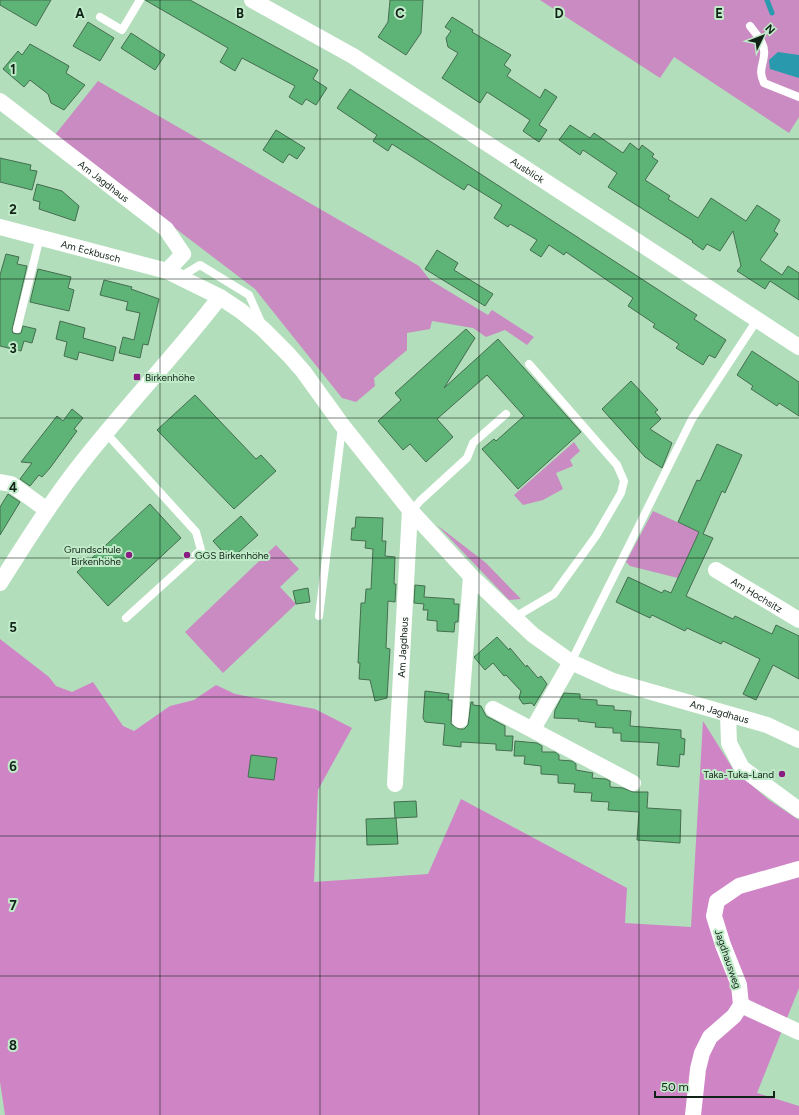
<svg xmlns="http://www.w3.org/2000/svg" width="799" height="1115" font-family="Figtree,sans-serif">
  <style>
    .green { fill: #c98bc1 }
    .forest { fill: #cf84c5 }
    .water { fill: #299aad }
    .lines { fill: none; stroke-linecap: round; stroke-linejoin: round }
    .stream { stroke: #299aad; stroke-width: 5 }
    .building { fill: #5db476; stroke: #456d4f }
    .service { stroke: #fff; stroke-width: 8 }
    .minor { stroke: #fff; stroke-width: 16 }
    .grid { fill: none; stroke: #112216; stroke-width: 1; stroke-opacity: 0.55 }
    .poi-dot { fill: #8a1d82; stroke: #c0ebc9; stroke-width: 1.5 }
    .labels { text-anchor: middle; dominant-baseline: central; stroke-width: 4; stroke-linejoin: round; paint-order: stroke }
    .street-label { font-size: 10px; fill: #112216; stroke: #c0ebc9 }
    .poi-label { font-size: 10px; fill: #112216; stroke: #c0ebc9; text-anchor: start }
    .grid-label { font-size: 13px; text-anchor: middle; font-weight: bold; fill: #112216; stroke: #c0ebc9; stroke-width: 4; stroke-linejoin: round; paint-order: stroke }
  </style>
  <rect width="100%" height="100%" fill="#b3debc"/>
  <path class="green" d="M540,0h259v117l-10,16 -115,-76 -14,21z
    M98,81l321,185 11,14 58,35 4,-5 42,27 -7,8 -22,-15 -19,7 -13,-9 -41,-7 -2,8 -23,4v17l-33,28 1,8 -19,16 -14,-4 -87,-109 -201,-153z
    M574,442l6,9 -10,9 3,6 -17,7 7,16 -20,11 -20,5 -9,-10z
    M653,511l46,21 -21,46 -48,-12 -4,-4z
    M437,525l49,38 35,36 -12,1z
    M276,545l23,24 -19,18 16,17 -73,69 -38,-41z"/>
  <path class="forest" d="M0,639l49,38 7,9 16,6 21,-10 30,44 11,5 36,-25 24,-6 22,-15 19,9 80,15 37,19 -34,62 -4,92 114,-8 33,-75 166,89 -2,35 66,4 12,-206 30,48 36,31 30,20v168l-42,105 42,13v9h-794l-5,-33z"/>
  <path class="water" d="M778,52l21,3v23l-29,-9 -1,-9z"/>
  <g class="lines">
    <path class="stream" d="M767,0l5,13"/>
  </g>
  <path class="building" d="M0,0h51l-15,26 -36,-21z
    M145,0h45l128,70 -5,9 14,9 -11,17 -10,-6 -4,6 -13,-8 6,-11 -53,-28 -7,13 -15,-9 8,-14z
    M390,0h33l-2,33 -15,22 -28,-18 10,-15z
    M452,17l21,13 -1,2 39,23 -7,10 7,5 -4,6 33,22 5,-9 12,8 -18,28 8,5 -8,12 -16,-11 7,-11 -43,-28 -7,11 -38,-25 16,-25 -10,-6 -2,-9 5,-7 -6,-4z
    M88,22l26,16 -14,23 -27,-15z
    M131,33l34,22 -10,15 -34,-22z
    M30,44l39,22 -3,7 19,12 -21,25 -13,-7 -3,-9 -18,-14 -6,7 -21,-18 15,-18 4,4z
    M350,89l347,226 -3,4 32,21 -11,18 -6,-3 -6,10 -27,-17 3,-4 -26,-17 2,-3 -27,-18 5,-8 -67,-46 -2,3 -15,-10 -8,12 -11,-7 7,-10 -27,-16 -2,3 -14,-9 8,-13 -34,-21 -4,6 -72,-46 -4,7 -15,-10 4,-6 -40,-27z
    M570,125l20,13 4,-5 29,20 7,-10 9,7 3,-5 12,9 -2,3 6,4 -13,19 25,16 -2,3 30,19 13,-20 35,23 11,-16 23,15 -6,11 4,3 -18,26 22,15 6,-9 11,7v27l-29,-19 -5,8 -28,-18 4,-5 -8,-35 -13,20 -13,-7 -4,6 -11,-8 1,-1 -85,-54 9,-14 -34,-23 -3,5 -21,-15z
    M276,130l29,18 -8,11 -8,-5 -6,9 -20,-13z
    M0,158l31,7 -1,5 7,1 -5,19 -32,-8z
    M37,184l25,7 17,15 -4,15 -36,-12 1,-7 -7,-2z
    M437,250l21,13 -4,7 39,24 -8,12 -60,-37z
    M6,254l13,3 -2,7 10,2 -15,64 1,3 5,1 3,-1 2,-7 13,3 -4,14 -8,-2 -3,10 -21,-5v-71z
    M38,269l33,8 -3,11 6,2 -5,21 -39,-9z
    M104,280l28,7 -1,2 28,10 -11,46 -5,-1 -3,14 -21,-5 4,-16 11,3 6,-27 -14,-3 2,-8 -28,-7z
    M60,321l25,7 -2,10 33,9 -3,14 -34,-9 -2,8 -13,-4 3,-14 -11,-3z
    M466,329l9,9 -31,50 54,-49 83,93 -63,57 -36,-40 12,-10 2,2 28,-25 -37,-41 -50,44 16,18 -27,25 -16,-18 -7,6 -25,-29 23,-21 -6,-7z
    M752,351l47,31v34l-20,-13 -2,3 -6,-4 -20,-13 2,-3 -16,-11z
    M631,381l27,29 -3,2 6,7 -11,10 22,14 -10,25 -17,-11 -43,-48z
    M195,395l61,64 5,-4 15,16 -42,38 -77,-79z
    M72,409l11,9 -9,11 3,2 -27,37 -8,9 -3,-2 -9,11 -10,-7 12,-16 -11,-1 36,-46 6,5z
    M717,444l25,11 -17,38 -3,-2 -19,43 10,4 -27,58 47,23 2,-3 37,18 4,-9 23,11v43l-26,-14 -17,35 -13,-6 17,-35 -37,-18 -2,3 -34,-16 -2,3 -33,-16 -2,3 -34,-16 12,-25 34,16 2,-3 7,3 28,-61 -21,-10 19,-42 3,1z
    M8,494l12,8 -20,33v-28z
    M150,504l31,34 -73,68 -31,-34z
    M241,516l17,19 -28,25 -17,-19z
    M356,517l27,1 -1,23h4l-1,15 10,1 -1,27h2l-1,18 -7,-1 -2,47 4,1 -3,49 -12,3 -5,-21 -11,-1 1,-16h-2l3,-60h4l1,-14h5l2,-40 -8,-1 1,-7 -15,-1 1,-12h3z
    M415,585l10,1 -1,11 30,2v5h5l-1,18h-3l-1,10 -17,-1v-10l-10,-1 1,-10h-5l1,-6 -10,-1z
    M308,588l2,14 -14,2 -3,-13z
    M497,637l12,13 1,-2 16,19 1,-2 11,13 3,-2 6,8 -13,22 -2,-3 -9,1 -4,-6 2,-7 -15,-16 -2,1 -11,-13 -8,7 -11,-13z
    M425,691l24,3 -1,6h4l-1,24 8,5h5l4,-4 3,-23h2v3l8,1 5,10 19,10v10h8l-1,15 -16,-1v-6l-35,-2v5l-18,-2 2,-21 -20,-2 -2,-4z
    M564,693l16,1v5l17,1v5l17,1v4l17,1 -1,15 51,4v8l4,1 -1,16 -4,-1 -1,13 -22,-2 2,-22 -38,-2v-8h-8v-5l-18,-1 1,-4 -18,-2 1,-2 -25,-1 1,-8z
    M515,741l22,2 5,3v6h13l4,3v5l13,1 4,3v6l17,3 -1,5 14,1 4,2v6l13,1 10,4h15l-1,16 34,2 -1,33 -43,-3 2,-28 -31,-2 1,-8 -18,-1 1,-8 -18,-1 1,-8 -17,-1v-8l-17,-1v-8l-17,-2 1,-8h-11z
    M251,755l26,3 -3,22 -26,-3z
    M416,801l1,16 -22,1 -1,-16z
    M396,818l2,26 -31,1 -1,-26z"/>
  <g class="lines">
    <path class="service" d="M100,17l22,13 18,-30
      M750,26c6,8 16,18 14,29 -1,12 -6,15 0,28l35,14
      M180,277l20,-12 49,30 12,27
      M17,329l23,-92
      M106,433l90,99 5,18 -75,68
      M411,512l9,-11 47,-43 6,-15 33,-29
      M319,616l23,-189
      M515,617l39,-23 42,-58 25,-43 3,-12 -7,-16 -88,-101
      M571,662l121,-243 65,-99"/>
    <g class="minor">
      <path id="s1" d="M252,0l101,56 446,291"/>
      <path id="s2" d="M0,101l166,128 17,25 -16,17"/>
      <path id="s3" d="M0,227l167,44 53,26 21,14 22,18 25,25 15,17 39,54 68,85 61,66 62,59 38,27 42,19 154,44 32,15"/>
      <path d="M0,482l11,2 36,26"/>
      <path id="s4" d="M716,570l83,50"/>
      <path d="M0,583c24,-38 48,-77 76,-113 46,-60 98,-113 144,-173"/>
      <path d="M493,709l140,74"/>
      <path d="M728,714l1,29 13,25 57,42"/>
      <path d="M460,720l11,-144"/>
      <path d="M533,729l38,-67"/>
      <path id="s5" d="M395,784l15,-274"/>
      <path d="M741,1005l58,27"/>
      <path d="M693,1115l5,-46 4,-16 8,-16 24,-21 7,-11 -2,-20 -16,-40 -9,-29 3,-15 22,-15 60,-17"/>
    </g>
  </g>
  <path class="grid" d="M160,0v1115M320,0v1115M479,0v1115M639,0v1115M0,139h799M0,279h799M0,418h799M0,558h799M0,697h799M0,836h799M0,976h799"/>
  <g class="poi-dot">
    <rect x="133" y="373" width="8" height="8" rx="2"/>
    <circle cx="129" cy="555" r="4"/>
    <circle cx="187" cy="555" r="4"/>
    <circle cx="782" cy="774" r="4"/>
  </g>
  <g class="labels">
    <g class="street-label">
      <text stroke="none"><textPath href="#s1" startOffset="324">Ausblick</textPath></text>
      <text stroke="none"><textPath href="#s2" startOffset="131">Am Jagdhaus</textPath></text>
      <text stroke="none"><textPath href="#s3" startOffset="94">Am Eckbusch</textPath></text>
      <text stroke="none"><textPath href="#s4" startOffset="48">Am Hochsitz</textPath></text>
      <text stroke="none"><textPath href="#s5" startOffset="137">Am Jagdhaus</textPath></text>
      <text stroke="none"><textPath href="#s3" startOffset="898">Am Jagdhaus</textPath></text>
      <text transform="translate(728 959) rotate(71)">Jagdhausweg</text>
    </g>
    <g class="poi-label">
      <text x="145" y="377">Birkenhöhe</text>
      <text x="121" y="549" text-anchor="end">Grundschule<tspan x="121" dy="12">Birkenhöhe</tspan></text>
      <text x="195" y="555">GGS Birkenhöhe</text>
      <text x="774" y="774" text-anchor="end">Taka-Tuka-Land</text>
    </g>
  </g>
  <g class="grid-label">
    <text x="80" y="18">A</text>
    <text x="240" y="18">B</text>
    <text x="400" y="18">C</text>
    <text x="559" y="18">D</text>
    <text x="719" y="18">E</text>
    <text x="13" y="74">1</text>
    <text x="13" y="214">2</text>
    <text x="13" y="353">3</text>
    <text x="13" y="492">4</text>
    <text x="13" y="632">5</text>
    <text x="13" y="771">6</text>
    <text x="13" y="910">7</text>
    <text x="13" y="1050">8</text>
  </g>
  <g transform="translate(763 36) rotate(47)" stroke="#c0ebc9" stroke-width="3" paint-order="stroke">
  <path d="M0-3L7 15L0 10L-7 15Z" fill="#112216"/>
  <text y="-6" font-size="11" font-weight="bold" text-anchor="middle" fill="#112216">N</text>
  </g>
  <path d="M655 1091v6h119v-6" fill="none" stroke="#112216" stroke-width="2"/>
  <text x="661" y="1091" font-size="12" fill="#112216" stroke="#c0ebc9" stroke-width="3" paint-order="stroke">50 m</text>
</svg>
